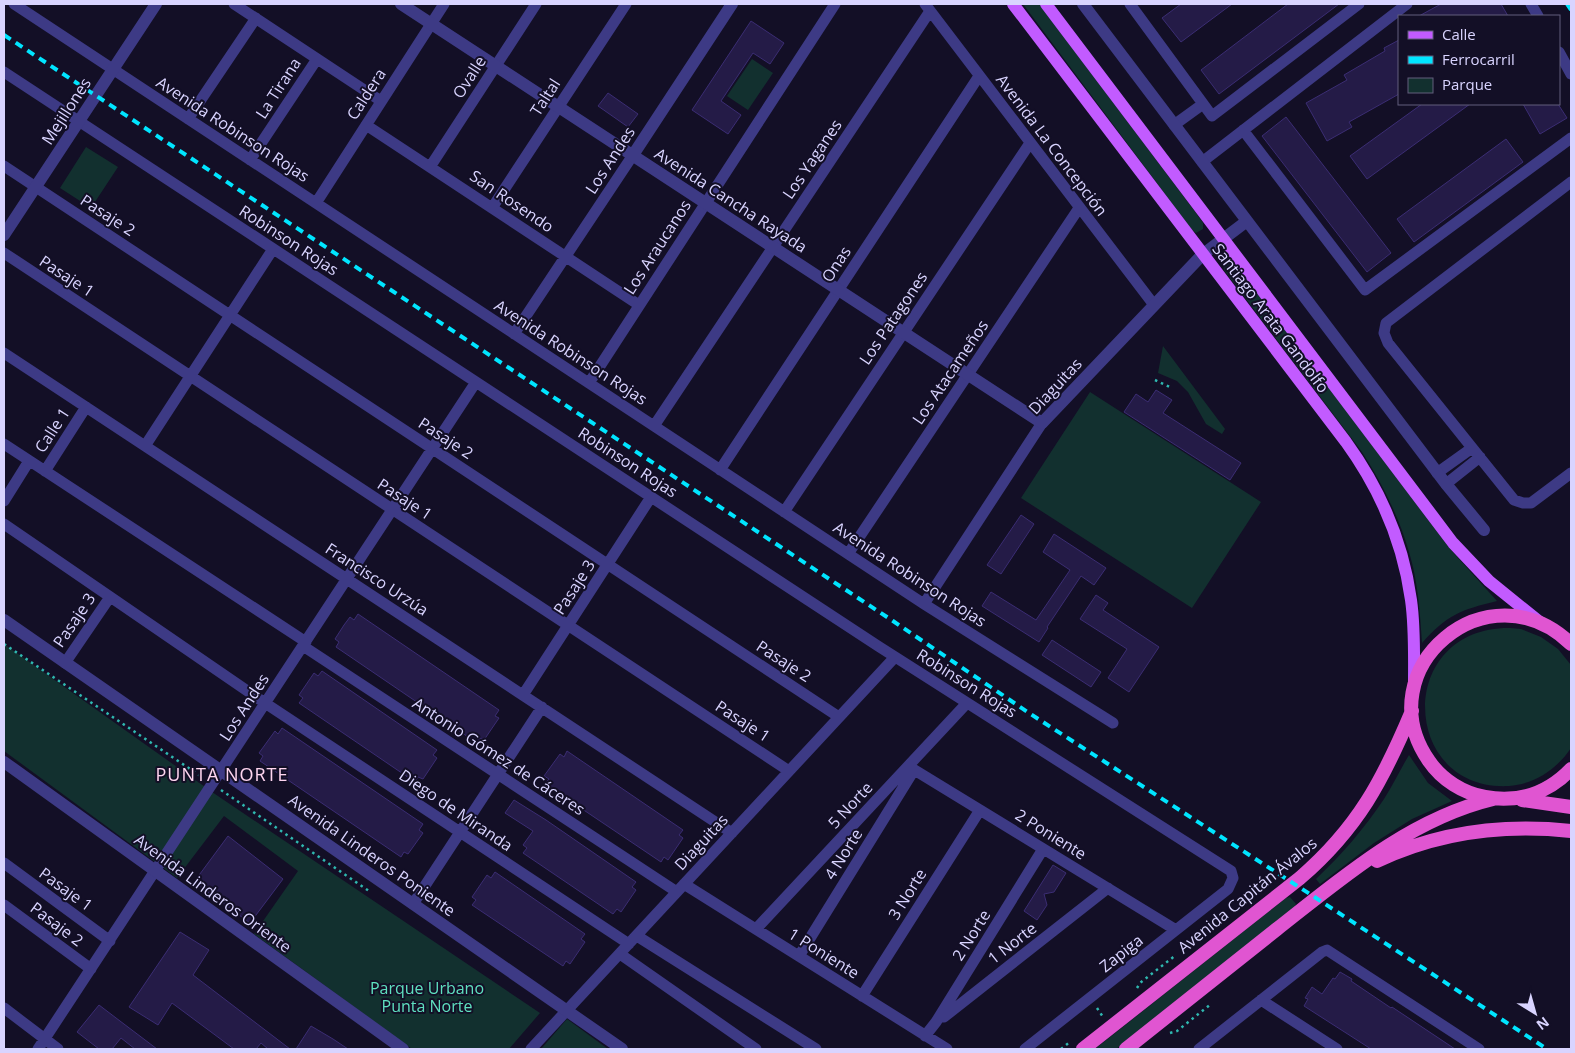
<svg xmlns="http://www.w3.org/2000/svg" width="1575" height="1053" font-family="'Open Sans',sans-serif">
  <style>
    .green { fill: #12302f }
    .building { fill: #241b47; stroke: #3b2d73 }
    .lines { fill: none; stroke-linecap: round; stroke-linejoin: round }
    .path { stroke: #2fb8b0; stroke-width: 2.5; stroke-dasharray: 2.5 4; stroke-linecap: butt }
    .minor { stroke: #3d3a85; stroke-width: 11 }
    .tertiary { stroke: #3d3a85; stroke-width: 12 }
    .primary { stroke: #c25bff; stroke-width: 12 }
    .trunk { stroke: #e055d1; stroke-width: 14 }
    .rail { stroke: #00e5ff; stroke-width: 4; stroke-dasharray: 8 6; stroke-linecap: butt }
    .labels { text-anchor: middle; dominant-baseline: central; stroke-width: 4; stroke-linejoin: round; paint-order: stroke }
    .street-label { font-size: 16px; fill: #d9d4ff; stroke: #130f26 }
    .park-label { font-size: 16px; fill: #5fe0c0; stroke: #130f26 }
    .neighbourhood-label { font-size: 18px; letter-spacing: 1px; fill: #ffd6f0; stroke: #130f26 }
  </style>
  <rect width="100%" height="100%" fill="#130f26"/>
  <path class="green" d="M1023,4h16l157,209 7,10v6l-7,4 -4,-3z
    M752,59l21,14 -25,37 -21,-14z
    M86,147l32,20 -27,41 -31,-20z
    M1227,260l7,1 216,288 47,52c-37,9 -50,14 -75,42 -2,-30 -4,-62 -13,-91 -10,-35 -27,-69 -47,-100l-138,-182 -1,-5z
    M1163,346l62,83 -3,5 -16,-10 -18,-32 -11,-11 -19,-8z
    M1090,392l171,110 -69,106 -171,-110z
    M1510,628l11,1 20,8 17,12 13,16v83c-14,21 -36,36 -62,38 -109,6 -115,-159 1,-158z
    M4,644l211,150 325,219 -31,36h-97l-158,-115 44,-63 -74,-55 -47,62 -173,-127z
    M1409,755l19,28 24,18 -40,18 -38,24 -54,41 -4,-5c27,-26 47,-49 68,-80 9,-14 16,-29 25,-44z
    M1290,897l6,7 -2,3 -178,142h-21l191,-151z
    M567,1019l41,30h-67z"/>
  <path class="building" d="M1181,4h51l-51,38 -19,-24z
    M1288,4h51l-120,90 -18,-24z
    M1441,4h60l7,12h-89z
    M751,21l33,22 -14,21 -17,-11 -32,48 20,14 -13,19 -36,-24z
    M1399,40v54l-50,28 3,5 -25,14 -21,-38 41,-23 -3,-5 41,-24 -1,-3z
    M608,93l30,21 -10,13 -30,-21z
    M1422,104h48l-103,75 -17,-23z
    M1523,104h35l9,14 -27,16z
    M1286,117l105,136 -24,19 -105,-136z
    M1506,139l17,23 -109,80 -17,-23z
    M1156,390l16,10 -9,13 78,50 -11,17 -106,-68 12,-18 12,8z
    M1021,515l13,9 -33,50 -14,-9z
    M1054,534l52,34 -12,17 -13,-9 -34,51 1,1 -9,14 -57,-36 9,-14 45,28 34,-50 -27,-18z
    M1096,595l12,8 -5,7 56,37 -30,45 -21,-14 19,-29 -47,-30z
    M358,614l141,96 -4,6 4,2 -15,22 -4,-2 -3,5 -141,-96 3,-5 -4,-3 9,-14 6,-8 4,3z
    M1052,640l49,32 -10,15 -49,-32z
    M322,671l115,79 -4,5 4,3 -14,21 -5,-2 -3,5 -116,-79 4,-5 -4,-3 15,-22 4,3z
    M282,728l141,96 -4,6 4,3 -15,21 -4,-2 -3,5 -141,-96 3,-5 -4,-3 16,-22 3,3z
    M567,751l116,79 -4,5 4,3 -15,22 -4,-3 -3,5 -116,-78 4,-5 -5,-3 16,-22 4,3z
    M514,800l32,20 90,62 -4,5 4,3 -15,22 -4,-3 -4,5 -90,-61 4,-5 -4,-3 10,-14 -28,-18z
    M228,836l55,43 -33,44 -56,-41z
    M1053,865l13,8 -12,19 -10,2 3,11 -10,15 -13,-9z
    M495,872l90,62 -4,5 4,3 -15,22 -4,-3 -3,5 -91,-61 4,-5 -4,-3 15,-22 4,3z
    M180,932l29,18 -16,25 97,74h-22l-7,-6 -5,6h-22l-62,-46 -14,22 -29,-18z
    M1340,972l12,7 -1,2 40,27 1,-1 63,42h-84l-67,-43 4,-7 -3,-1 7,-11 10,7 11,-16 2,1z
    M99,1005l21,16 37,28h-22l-14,-11 -9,11h-13l-22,-17z
    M311,1026l22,13 15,10h-52z"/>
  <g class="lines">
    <path class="path" d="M1155,380l17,8
      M4,644l198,133
      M221,790l148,101
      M1137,988l3,-5 36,-28
      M1097,1008l6,9
      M1170,1033l7,-2 34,-27
      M1061,1049l10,-8"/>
    <path class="minor" d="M14,4l910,600 189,119
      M234,4l147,97
      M925,4l229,301
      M1130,4l82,112 147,-112
      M1531,4l7,12
      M1559,52l12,22
      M4,72l874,574 353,225 2,7 -5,11 -203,160
      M188,119l68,-101
      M366,125l273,180
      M1174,125l29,-21
      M1243,130l122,160 206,-152
      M250,160l67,-101
      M1202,162l205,-158
      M4,166l835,551
      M430,167l106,-163
      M1571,182l-185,141 -2,10 4,10 126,157 9,3h8l40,-30
      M316,203l128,-199
      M492,208l134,-204
      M4,253l785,518
      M514,334l119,-179
      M4,353l728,480
      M589,383l246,-379
      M654,426l276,-415
      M4,444l302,198
      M145,446l128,-197
      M720,470l259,-394
      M45,471l41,-64
      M1437,473l35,-25
      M1446,484l34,-27
      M4,501l25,-40
      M784,512l246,-369
      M4,524l261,179 364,241
      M848,554l231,-346
      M924,604l118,-181
      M303,646l374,246
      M65,663l45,-66
      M523,695l128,-198
      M908,766l268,164
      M4,863l106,78
      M684,884l263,165
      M413,904l129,-197
      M4,905l87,64
      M756,929l211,-226
      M637,936l179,113
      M620,954l136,95
      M799,956l115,-186
      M862,996l118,-186
      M1261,1000l76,49
      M4,1008l54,41
      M944,1017l164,-129
      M925,1036l11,-14 107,-173
      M38,1049l438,-667
      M531,1049l364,-392
      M1199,1049l123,-97 5,-2 152,99"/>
    <path class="tertiary" d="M401,4l641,419 160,-168 45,-34
      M1083,4l363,480 38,46
      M633,155l99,-151
      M4,235l152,-231
      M4,620l618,429
      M4,762l399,287"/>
    <path class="primary" d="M1013,4l333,438c34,47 57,100 65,158 4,28 3,57 3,85
      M1046,4l407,539 36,38 52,42"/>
    <path class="trunk" d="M1571,644c-83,-80 -206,25 -142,117 13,19 34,32 56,36 33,6 63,-4 86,-28
      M1522,800l49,7
      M1377,861c61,-29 128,-37 194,-30
      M1083,1049l217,-171c58,-50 83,-98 112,-167
      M1126,1049c50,-40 101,-80 151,-120 66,-52 133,-110 216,-130"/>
    <path class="rail" d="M1567,4l4,6
      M4,35l889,586 136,92 287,185 231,151"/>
  </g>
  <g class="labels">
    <g class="street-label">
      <text transform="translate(469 77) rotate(-57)">Ovalle</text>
      <text transform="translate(278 88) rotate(-57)">La Tirana</text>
      <text transform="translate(366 94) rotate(-57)">Caldera</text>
      <text transform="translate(545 97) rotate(-57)">Taltal</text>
      <text transform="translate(66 111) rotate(-57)">Mejillones</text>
      <text transform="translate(233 129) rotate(33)">Avenida Robinson Rojas</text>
      <text transform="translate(1052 145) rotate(53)">Avenida La Concepción</text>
      <text transform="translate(812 159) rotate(-56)">Los Yaganes</text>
      <text transform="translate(610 160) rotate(-57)">Los Andes</text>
      <text transform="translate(731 200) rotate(33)">Avenida Cancha Rayada</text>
      <text transform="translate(512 201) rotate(34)">San Rosendo</text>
      <text transform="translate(108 215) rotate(33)">Pasaje 2</text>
      <text transform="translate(289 240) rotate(33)">Robinson Rojas</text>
      <text transform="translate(657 247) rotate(-57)">Los Araucanos</text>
      <text transform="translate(836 264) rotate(-57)">Onas</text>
      <text transform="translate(67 276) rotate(33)">Pasaje 1</text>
      <text transform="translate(893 318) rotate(-56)">Los Patagones</text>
      <text transform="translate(1271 318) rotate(53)">Santiago Arata Gandolfo</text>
      <text transform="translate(571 352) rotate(33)">Avenida Robinson Rojas</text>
      <text transform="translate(950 372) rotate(-56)">Los Atacameños</text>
      <text transform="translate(1055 386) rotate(-47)">Diaguitas</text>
      <text transform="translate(52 430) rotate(-57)">Calle 1</text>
      <text transform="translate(446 438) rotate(33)">Pasaje 2</text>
      <text transform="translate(628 462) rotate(33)">Robinson Rojas</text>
      <text transform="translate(405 499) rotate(33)">Pasaje 1</text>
      <text transform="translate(910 574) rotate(33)">Avenida Robinson Rojas</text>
      <text transform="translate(377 579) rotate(33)">Francisco Urzúa</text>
      <text transform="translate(574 587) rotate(-57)">Pasaje 3</text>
      <text transform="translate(74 620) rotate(-56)">Pasaje 3</text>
      <text transform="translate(784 661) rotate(33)">Pasaje 2</text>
      <text transform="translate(967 683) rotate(32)">Robinson Rojas</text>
      <text transform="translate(244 707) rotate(-57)">Los Andes</text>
      <text transform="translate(743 721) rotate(33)">Pasaje 1</text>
      <text transform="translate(499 756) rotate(33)">Antonio Gómez de Cáceres</text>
      <text transform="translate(850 805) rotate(-47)">5 Norte</text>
      <text transform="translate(456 810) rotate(34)">Diego de Miranda</text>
      <text transform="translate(1051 834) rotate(32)">2 Poniente</text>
      <text transform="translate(701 842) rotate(-47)">Diaguitas</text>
      <text transform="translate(843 854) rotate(-58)">4 Norte</text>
      <text transform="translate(372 855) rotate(35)">Avenida Linderos Poniente</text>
      <text transform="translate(66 889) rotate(36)">Pasaje 1</text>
      <text transform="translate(213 893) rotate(36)">Avenida Linderos Oriente</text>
      <text transform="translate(907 894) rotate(-58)">3 Norte</text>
      <text transform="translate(1247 895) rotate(-39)">Avenida Capitán Ávalos</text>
      <text transform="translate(57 924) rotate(37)">Pasaje 2</text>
      <text transform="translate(971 935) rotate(-58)">2 Norte</text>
      <text transform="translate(1012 943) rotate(-38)">1 Norte</text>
      <text transform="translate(824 953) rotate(32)">1 Poniente</text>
      <text transform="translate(1121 953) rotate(-38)">Zapiga</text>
    </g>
    <g class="park-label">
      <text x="427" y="988">Parque Urbano<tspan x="427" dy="18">Punta Norte</tspan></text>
    </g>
    <g class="neighbourhood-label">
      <text x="222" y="774">PUNTA NORTE</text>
    </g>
  </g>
  <rect width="1575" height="1053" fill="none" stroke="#d9d4ff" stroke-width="10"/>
  <rect x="1398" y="15" width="162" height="90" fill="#130f26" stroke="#625e7d"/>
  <rect x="1408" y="31" width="25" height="8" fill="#c25bff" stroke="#625e7d"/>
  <text x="1442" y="40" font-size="15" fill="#d9d4ff">Calle</text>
  <rect x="1408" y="56" width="25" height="8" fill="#00e5ff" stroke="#625e7d"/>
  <text x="1442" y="65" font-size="15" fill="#d9d4ff">Ferrocarril</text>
  <rect x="1408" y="78" width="25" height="15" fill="#12302f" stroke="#625e7d"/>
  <text x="1442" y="90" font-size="15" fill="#d9d4ff">Parque</text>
  <g transform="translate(1535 1013) rotate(143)" stroke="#130f26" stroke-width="4" paint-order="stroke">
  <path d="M0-4L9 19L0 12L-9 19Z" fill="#d9d4ff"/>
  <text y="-8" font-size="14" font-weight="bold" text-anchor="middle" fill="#d9d4ff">N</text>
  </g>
</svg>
